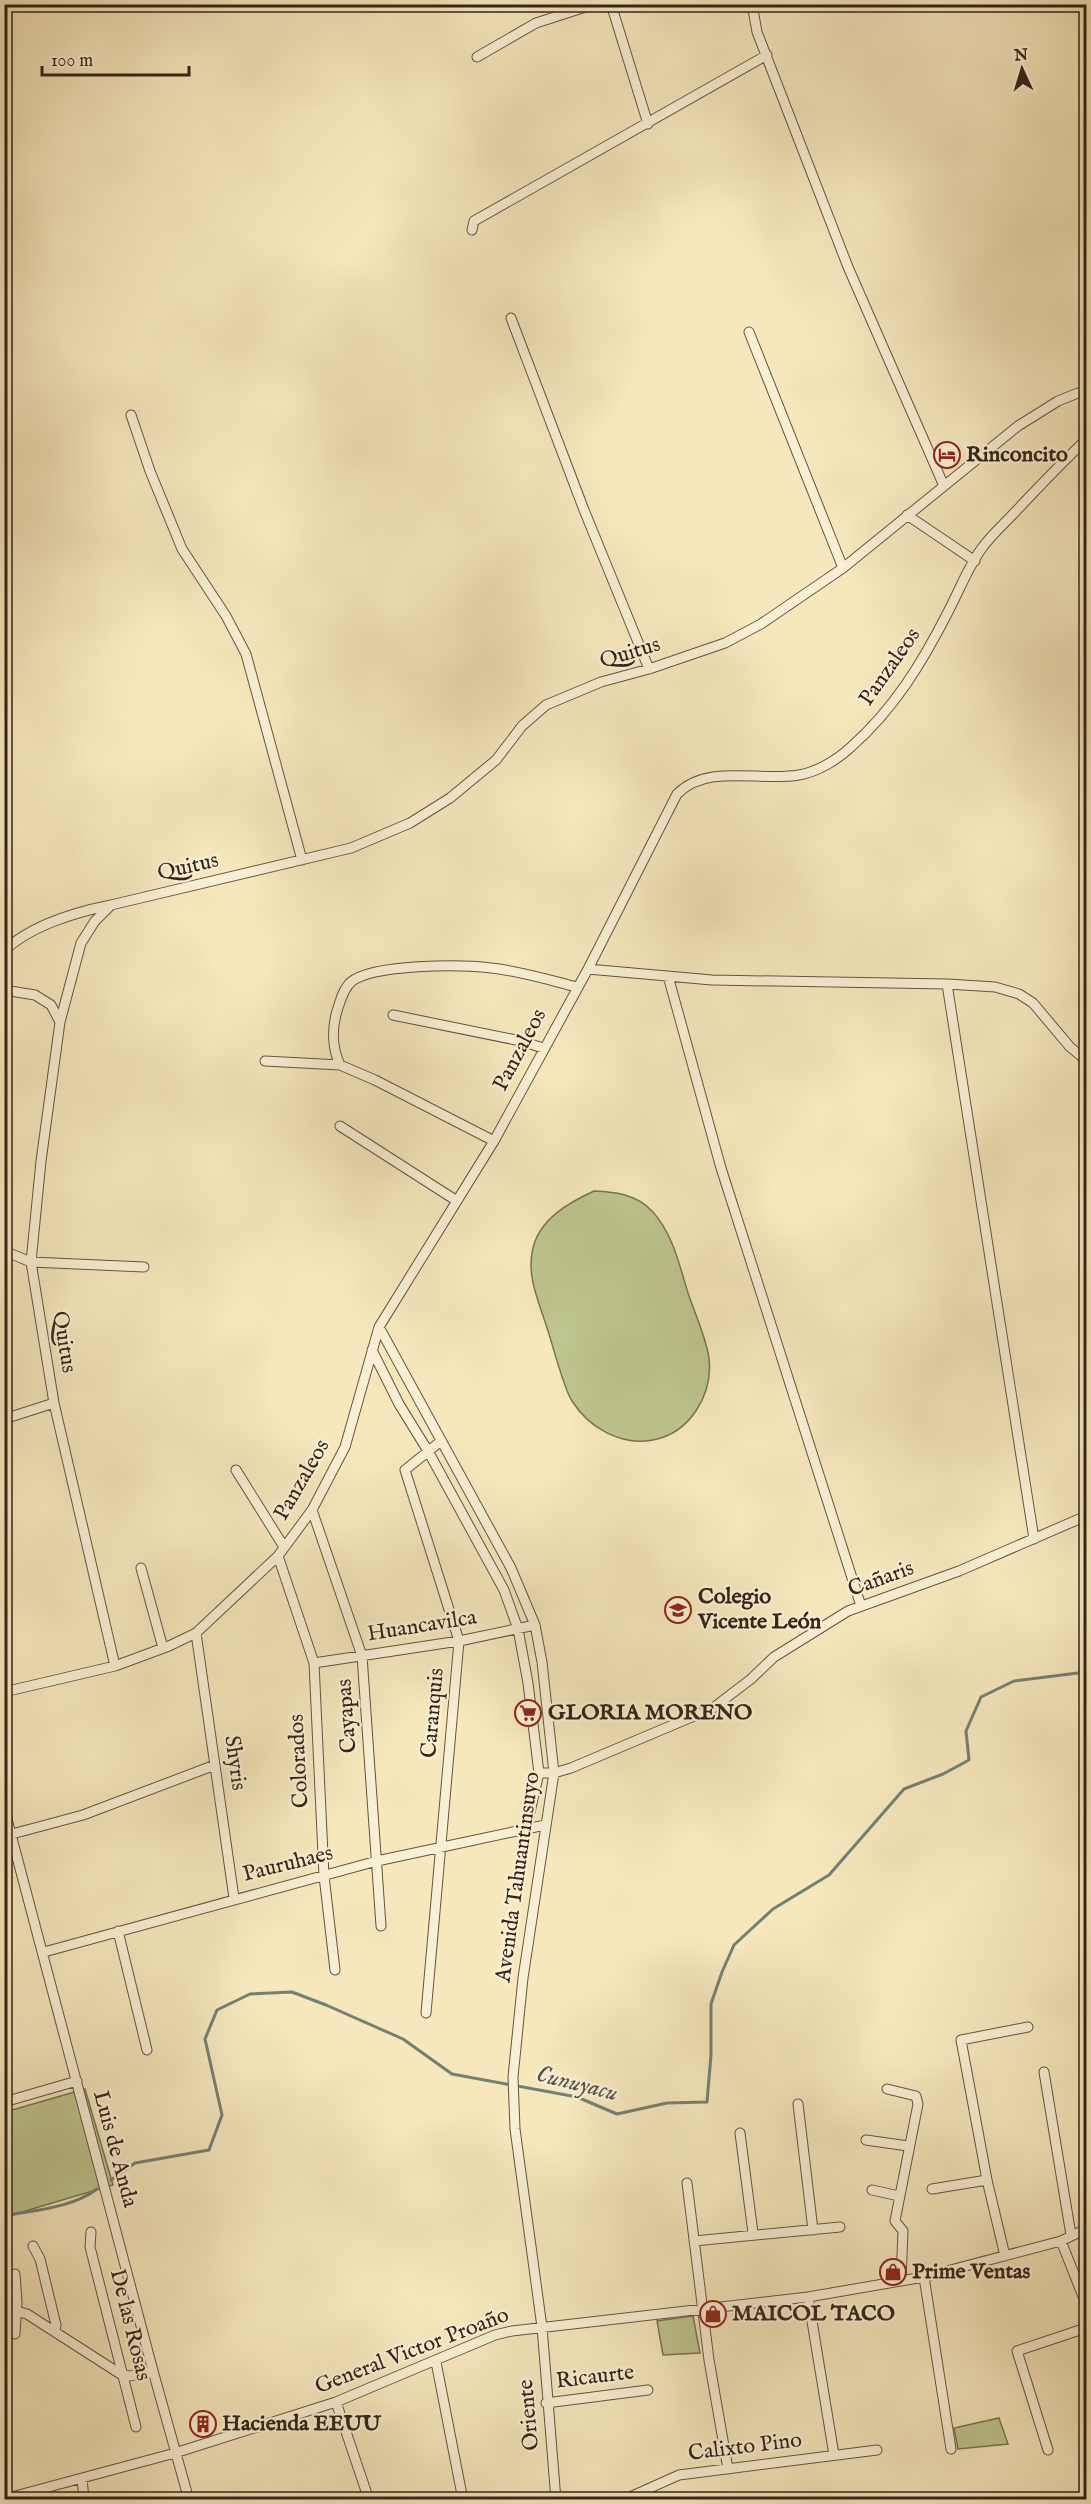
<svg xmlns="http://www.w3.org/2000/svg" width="1091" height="2504" font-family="'IM FELL English',serif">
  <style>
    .green { fill: #bec58f; stroke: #797452; stroke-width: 1.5 }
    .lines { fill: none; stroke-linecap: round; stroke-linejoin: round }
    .stream { stroke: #738175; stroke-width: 3 }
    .minor-casing { stroke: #645540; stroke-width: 11 }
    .minor { stroke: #f9efd4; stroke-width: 9 }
    .labels { text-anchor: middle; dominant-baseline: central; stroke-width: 4.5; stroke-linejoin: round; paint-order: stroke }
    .poi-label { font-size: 22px; font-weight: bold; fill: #342416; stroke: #f9efd4; text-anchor: start }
    .street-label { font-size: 22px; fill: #342416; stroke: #f9efd4 }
    .water-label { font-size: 24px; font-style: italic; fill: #545245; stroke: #f9efd4 }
  </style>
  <rect width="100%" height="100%" fill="#f6e7bd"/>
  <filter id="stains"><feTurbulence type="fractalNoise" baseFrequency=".00333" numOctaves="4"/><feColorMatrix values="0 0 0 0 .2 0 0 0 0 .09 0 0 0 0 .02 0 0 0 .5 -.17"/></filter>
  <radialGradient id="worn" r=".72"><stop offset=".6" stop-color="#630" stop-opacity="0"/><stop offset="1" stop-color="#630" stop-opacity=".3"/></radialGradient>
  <path class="green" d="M594,1191c21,1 42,3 58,20 21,23 27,53 36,82 7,21 18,44 21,65 4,37 -19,75 -56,82 -32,6 -64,-12 -81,-39 -9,-14 -19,-56 -25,-73 -8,-26 -21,-52 -14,-80 7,-29 35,-45 61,-57z
    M85,2089l28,96 -108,32v-105z
    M693,2316l7,37 -37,2 -6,-34z
    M999,2418l9,26 -50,5 -4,-21z"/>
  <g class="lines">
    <path class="stream" d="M111,2180l24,-17 74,-13 13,-35 -17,-76 12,-29 33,-16 42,-2 34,13 77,34 49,35 125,23 40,17 50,-11 40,-1 4,-47v-51l11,-32 12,-27 39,-36 56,-34 75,-86 39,-15 26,-14 -3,-29 15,-34 33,-16 72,-9
      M4,2216c31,-6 68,-8 93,-27"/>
    <defs>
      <path id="minor" d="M611,4l37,120
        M752,4l5,28 91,235 96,219
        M477,57l59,-34 59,-19
        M472,230l2,-9 293,-166
        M511,318l73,192 65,159
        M749,332l94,236
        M131,415l19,56 32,78 44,67 20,38 56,206
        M907,515l68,46
        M4,951c26,-25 72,-39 107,-46
        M588,969l124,11 235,4 48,3 24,7 14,9 37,44 16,13
        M668,976l53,192 140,438
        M947,984l87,555
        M4,990l31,5 16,10 9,17
        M393,1015l128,26 22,7
        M265,1061l75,4
        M340,1126l117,75
        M494,1141l-119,-61 -35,-15c-8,-17 -8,-37 -3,-54 3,-9 6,-22 14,-29 21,-18 112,-18 140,-14 29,3 58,12 86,19
        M4,1251l27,11 113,5
        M379,1327l132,241 24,57 7,37 12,111 -31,205 -10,99 2,52 27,198 14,173
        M372,1350l27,54 29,47 76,139 14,39 10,54 11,90 -13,56
        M4,1419l50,-16
        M236,1470l48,77
        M312,1510l50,146 19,270
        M278,1556l36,107 10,213 11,94
        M141,1568l22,80
        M196,1633l38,265
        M314,1663l145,-22 76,-16
        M115,1666l-61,-263 -23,-141 10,-101 19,-139 21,-79 14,-22 16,-16 240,-57 59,-25 40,-25 46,-38 26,-34 24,-21 55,-23 48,-13 76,-26 36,-19 82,-56 175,-142 40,-25 20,-8 8,-1
        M4,1692l111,-26 54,-20 27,-13 82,-77 34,-46 33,-63 34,-120 115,-186 94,-172 89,-175c31,-31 83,-12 122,-19 18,-3 38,-15 52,-28 43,-38 71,-84 97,-135 11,-21 20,-45 34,-64 10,-14 23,-25 34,-37 23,-24 46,-49 70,-71
        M539,1773h15l17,-5 142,-60 38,-29 23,-22 74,-46 111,-40 127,-55
        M4,1808l149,563 36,129
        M12,1834l71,-19 132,-50
        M118,1931l29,119
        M44,1952l333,-91 168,-36
        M426,2013l33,-372 -54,-171 36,-29
        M1044,2072l27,163
        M887,2089l29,7 2,8 -23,117 8,10 -2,49
        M4,2102l73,-21
        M798,2104l15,126
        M740,2133l13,100
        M866,2140l42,6
        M687,2183l22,177 19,109
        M932,2189l55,-9
        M872,2190l27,6
        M91,2232l-1,15 46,180
        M694,2241l146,-14
        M1061,2241l25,63
        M33,2246l7,13 16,66 -1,6
        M1005,2256l-18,-76 -26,-140 67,-13
        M15,2274l2,28 -2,32
        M924,2277l27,172
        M808,2297l26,158
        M17,2311l10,3 95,61 8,1 23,-5
        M436,2362l27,138
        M336,2402l33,98
        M546,2403l102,-13
        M1048,2450l-31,-99 69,-23
        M82,2478l2,22
        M4,2499l171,-46 161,-51 159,-67 17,-4 296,-34 116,-20 137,-36 25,-12
        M623,2500l56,-25 198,-25"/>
    </defs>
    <use href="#minor" class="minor-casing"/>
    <use href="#minor" class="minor"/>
  </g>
  <defs>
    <symbol id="hotel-ring" viewBox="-11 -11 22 22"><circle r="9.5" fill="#f9efd4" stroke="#8f2418" stroke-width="1.5"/><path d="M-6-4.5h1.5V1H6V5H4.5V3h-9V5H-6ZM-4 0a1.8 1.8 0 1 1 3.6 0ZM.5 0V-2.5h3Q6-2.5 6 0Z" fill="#8f2418"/></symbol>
    <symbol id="school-ring" viewBox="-11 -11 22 22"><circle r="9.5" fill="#f9efd4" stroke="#8f2418" stroke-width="1.5"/><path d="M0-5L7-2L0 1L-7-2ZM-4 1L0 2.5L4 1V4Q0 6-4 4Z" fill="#8f2418"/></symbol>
    <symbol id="supermarket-ring" viewBox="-11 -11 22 22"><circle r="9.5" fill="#f9efd4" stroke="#8f2418" stroke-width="1.5"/><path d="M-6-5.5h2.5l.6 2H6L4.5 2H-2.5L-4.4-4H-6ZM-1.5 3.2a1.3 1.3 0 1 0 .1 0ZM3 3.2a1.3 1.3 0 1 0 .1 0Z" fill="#8f2418"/></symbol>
    <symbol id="shop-ring" viewBox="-11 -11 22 22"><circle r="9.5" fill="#f9efd4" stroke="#8f2418" stroke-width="1.5"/><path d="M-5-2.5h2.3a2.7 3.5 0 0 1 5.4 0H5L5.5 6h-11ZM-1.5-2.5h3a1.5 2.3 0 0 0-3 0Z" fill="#8f2418"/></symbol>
    <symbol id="building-ring" viewBox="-11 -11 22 22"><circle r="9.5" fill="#f9efd4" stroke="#8f2418" stroke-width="1.5"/><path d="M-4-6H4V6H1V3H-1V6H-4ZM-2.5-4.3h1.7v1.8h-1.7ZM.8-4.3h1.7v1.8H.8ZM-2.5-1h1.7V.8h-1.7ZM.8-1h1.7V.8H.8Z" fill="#8f2418"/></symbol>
  </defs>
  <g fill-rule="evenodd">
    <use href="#hotel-ring" x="932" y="440" width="30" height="30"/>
    <use href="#school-ring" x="663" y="1595" width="30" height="30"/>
    <use href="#supermarket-ring" x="513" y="1698" width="30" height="30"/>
    <use href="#shop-ring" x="878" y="2257" width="30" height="30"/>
    <use href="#shop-ring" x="698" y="2299" width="30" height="30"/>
    <use href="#building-ring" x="188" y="2409" width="30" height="30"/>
  </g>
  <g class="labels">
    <g class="poi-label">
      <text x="966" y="455">Rinconcito</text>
      <text x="698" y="1597">Colegio<tspan x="698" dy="25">Vicente León</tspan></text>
      <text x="548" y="1713">GLORIA MORENO</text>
      <text x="912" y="2272">Prime Ventas</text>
      <text x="732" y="2314">MAICOL TACO</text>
      <text x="222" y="2424">Hacienda EEUU</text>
    </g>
    <g class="street-label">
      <text transform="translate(630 653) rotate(-17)">Quitus</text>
      <text transform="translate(890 667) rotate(-55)">Panzaleos</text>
      <text transform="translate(188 867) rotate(-13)">Quitus</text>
      <text transform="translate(520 1050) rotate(-62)">Panzaleos</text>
      <text transform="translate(64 1342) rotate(81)">Quitus</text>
      <text transform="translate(302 1480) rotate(-60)">Panzaleos</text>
      <text transform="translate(881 1579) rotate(-20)">Cañaris</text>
      <text transform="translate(422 1626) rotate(-9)">Huancavilca</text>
      <text transform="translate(433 1713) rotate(-85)">Caranquis</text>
      <text transform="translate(347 1716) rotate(-94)">Cayapas</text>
      <text transform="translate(299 1761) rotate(-93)">Colorados</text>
      <text transform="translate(235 1763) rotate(82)">Shyris</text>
      <text transform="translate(288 1864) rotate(-14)">Pauruhaes</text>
      <text transform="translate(518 1877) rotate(-82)">Avenida Tahuantinsuyo</text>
      <text transform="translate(115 2149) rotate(75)">Luis de Anda</text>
      <text transform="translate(130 2325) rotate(76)">De las Rosas</text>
      <text transform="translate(412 2351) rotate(-21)">General Victor Proaño</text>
      <text transform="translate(595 2377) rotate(-7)">Ricaurte</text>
      <text transform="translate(529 2415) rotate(-95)">Oriente</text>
      <text transform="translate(745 2447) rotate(-7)">Calixto Pino</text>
    </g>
    <g class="water-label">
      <text transform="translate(577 2084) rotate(14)">Cunuyacu</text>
    </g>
  </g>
  <rect width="1091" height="2504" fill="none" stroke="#f6e7bd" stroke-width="24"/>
  <rect x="6" y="6" width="1079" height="2492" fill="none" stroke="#342416" stroke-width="3"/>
  <rect x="12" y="12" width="1067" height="2480" fill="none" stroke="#342416" stroke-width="1.5"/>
  <g transform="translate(1022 69) rotate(356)" stroke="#f9efd4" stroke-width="4.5" paint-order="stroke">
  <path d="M0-4.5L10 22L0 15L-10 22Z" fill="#342416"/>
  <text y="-9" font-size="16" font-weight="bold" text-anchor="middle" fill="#342416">N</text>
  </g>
  <path d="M42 66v9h147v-9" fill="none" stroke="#342416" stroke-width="3"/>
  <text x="51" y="66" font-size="18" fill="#342416" stroke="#f9efd4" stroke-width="4.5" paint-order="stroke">100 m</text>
  <rect width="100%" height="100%" filter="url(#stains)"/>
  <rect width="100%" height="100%" fill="url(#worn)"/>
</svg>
